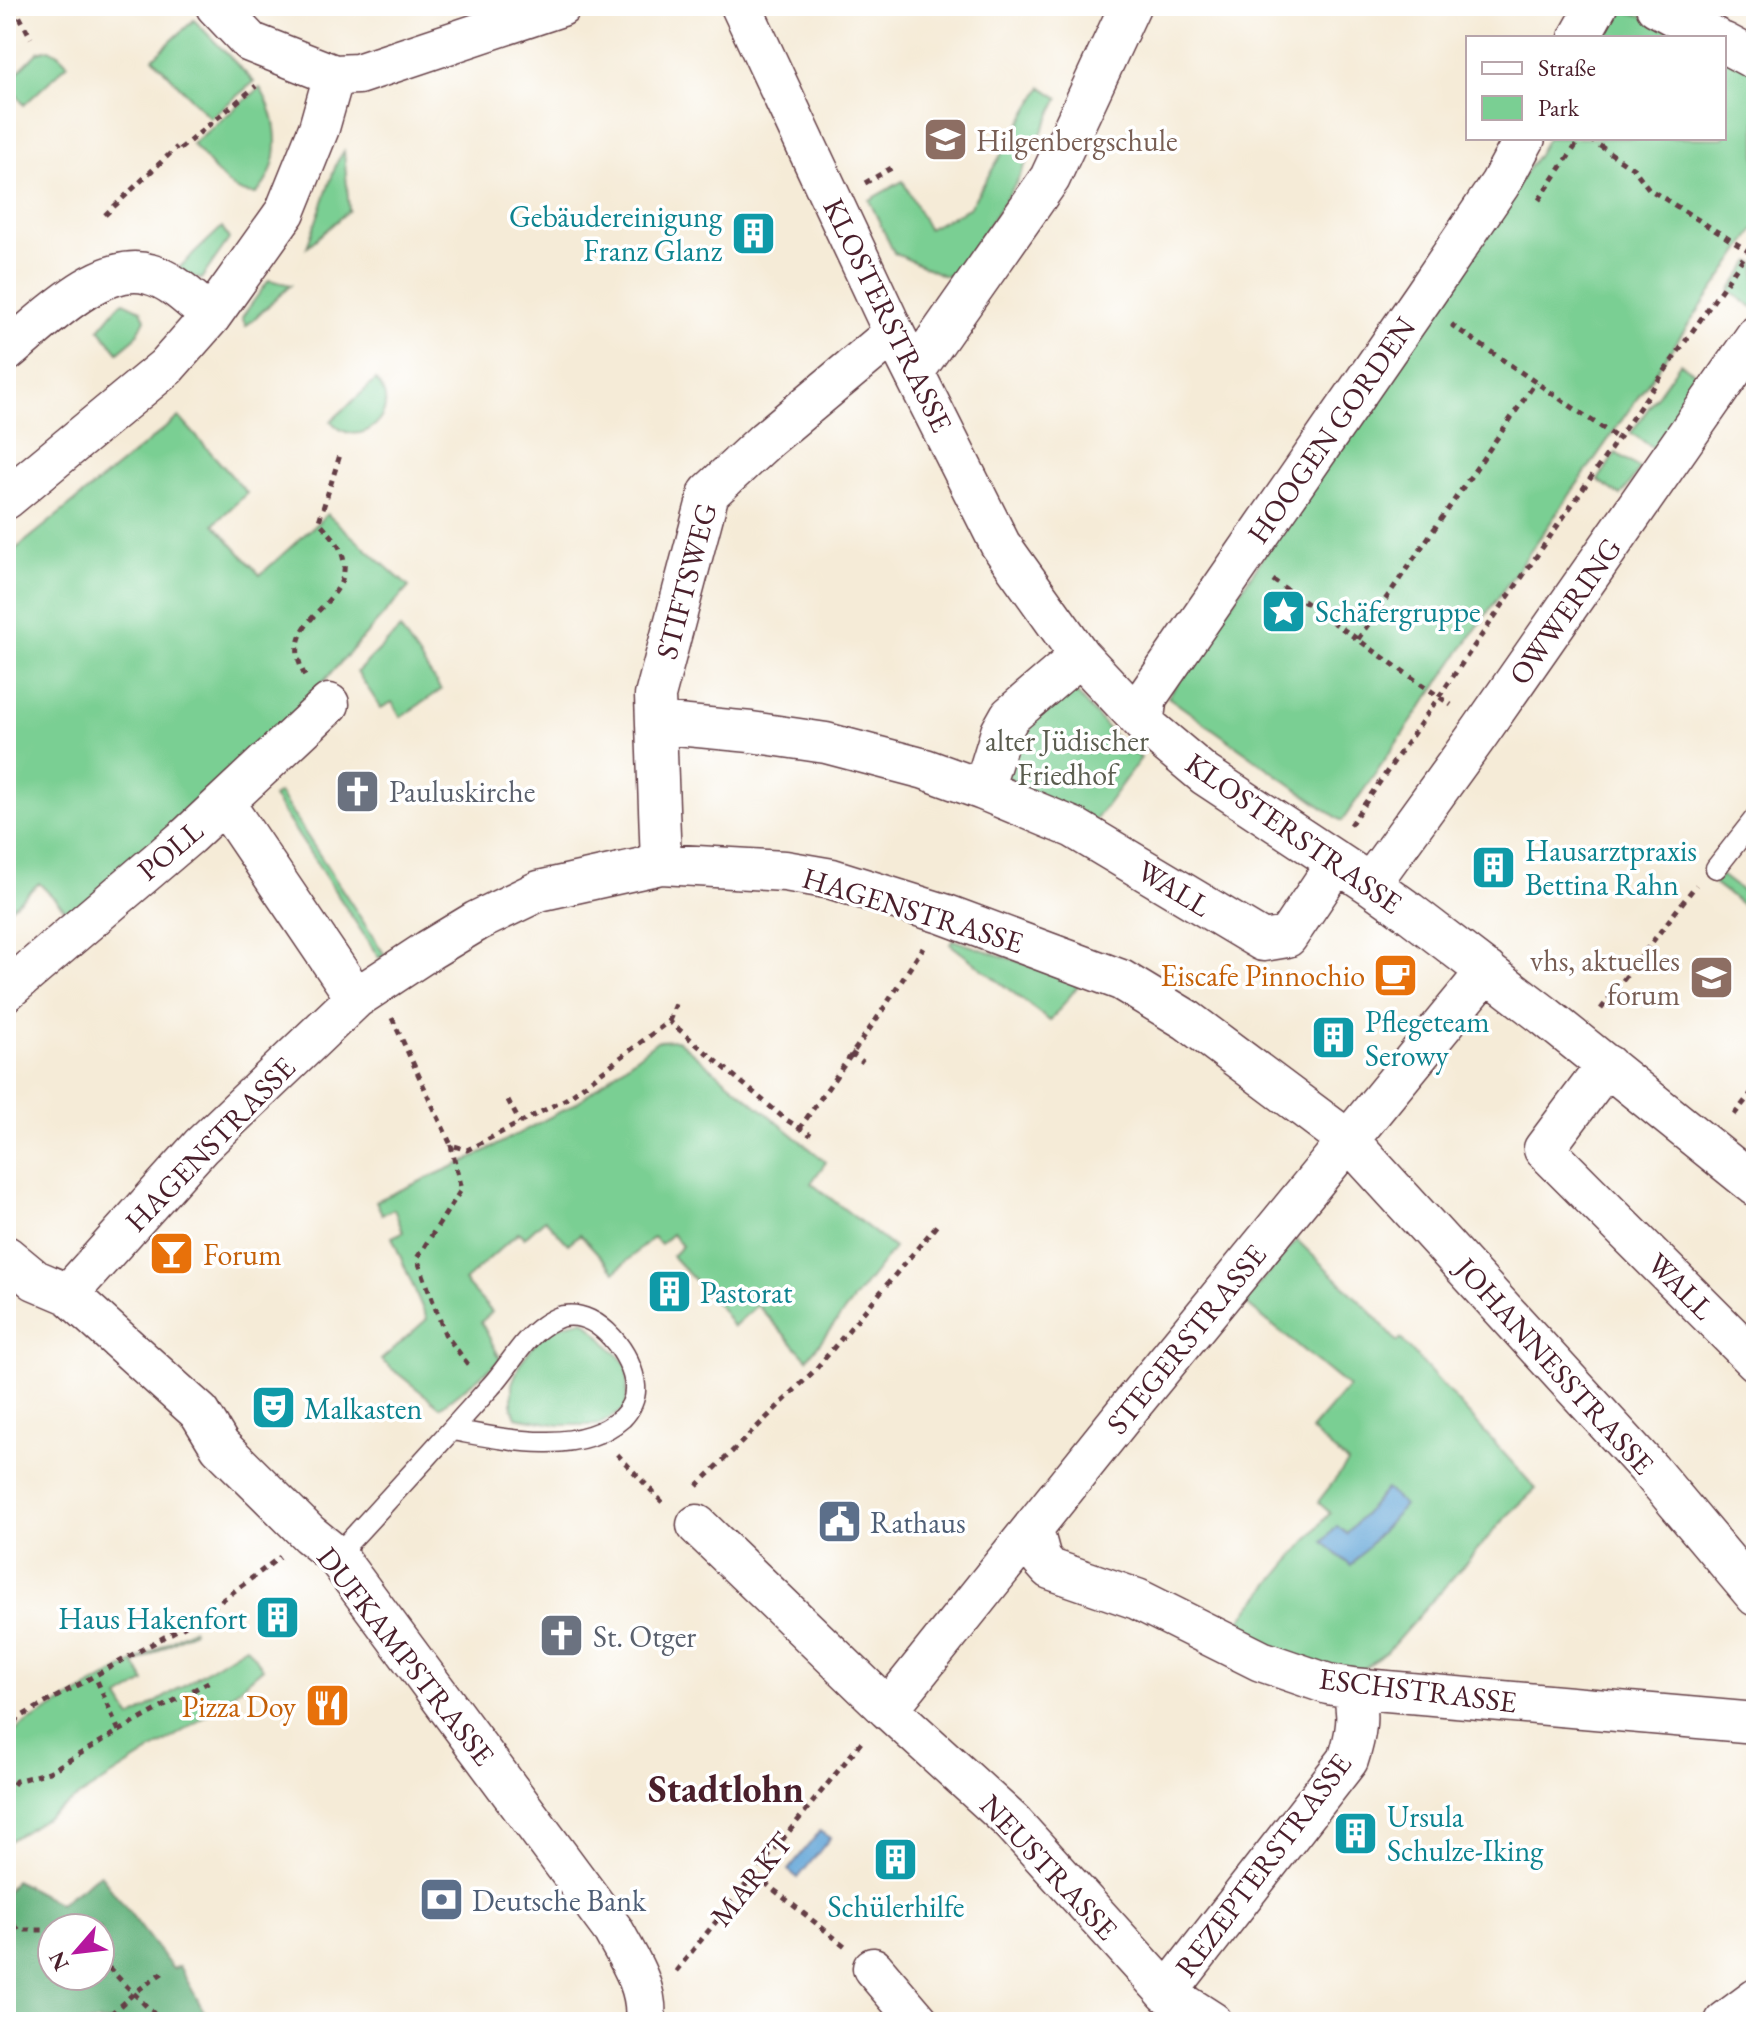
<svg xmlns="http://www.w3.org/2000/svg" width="1762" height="2028" font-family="'EB Garamond',serif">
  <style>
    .green { fill: #7acf93; stroke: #62775f; stroke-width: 2 }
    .forest { fill: #63b27d; stroke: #566854; stroke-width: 2; fill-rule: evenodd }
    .water { fill: #62a5d7; stroke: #566281; stroke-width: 2 }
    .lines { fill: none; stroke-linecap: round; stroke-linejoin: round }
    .service-casing { stroke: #643e45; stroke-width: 23 }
    .minor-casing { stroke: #643e45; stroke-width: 43 }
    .path { stroke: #643e45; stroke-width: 5; stroke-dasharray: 6 6; stroke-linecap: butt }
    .service { stroke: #fff; stroke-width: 20 }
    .minor { stroke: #fff; stroke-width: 40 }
    .labels { text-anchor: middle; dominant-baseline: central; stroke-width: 7; stroke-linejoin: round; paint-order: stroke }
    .education-label { font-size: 30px; fill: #785e54; stroke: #fff; text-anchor: start }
    .culture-label { font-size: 30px; fill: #0d838f; stroke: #fff; text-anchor: start }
    .street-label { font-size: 30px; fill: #4a1f2b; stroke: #fff }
    .park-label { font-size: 30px; fill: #5b5d4f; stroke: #fff }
    .worship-label { font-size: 30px; fill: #5b616d; stroke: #fff; text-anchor: start }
    .food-label { font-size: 30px; fill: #c56008; stroke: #fff; text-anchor: end }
    .service-label { font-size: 30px; fill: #4e5e75; stroke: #fff; text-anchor: start }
    .district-label { font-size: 38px; font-weight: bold; fill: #4a1f2b; stroke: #fff }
  </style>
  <rect width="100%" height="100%" fill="#fff"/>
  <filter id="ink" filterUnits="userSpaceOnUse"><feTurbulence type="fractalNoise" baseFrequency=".0125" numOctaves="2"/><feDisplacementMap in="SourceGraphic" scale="16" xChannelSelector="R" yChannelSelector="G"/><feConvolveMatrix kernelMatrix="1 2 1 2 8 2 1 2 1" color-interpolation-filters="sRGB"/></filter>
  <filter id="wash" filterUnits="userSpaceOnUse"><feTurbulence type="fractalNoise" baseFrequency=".006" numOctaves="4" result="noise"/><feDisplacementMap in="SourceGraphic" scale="32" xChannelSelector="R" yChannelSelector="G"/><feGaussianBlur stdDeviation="1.8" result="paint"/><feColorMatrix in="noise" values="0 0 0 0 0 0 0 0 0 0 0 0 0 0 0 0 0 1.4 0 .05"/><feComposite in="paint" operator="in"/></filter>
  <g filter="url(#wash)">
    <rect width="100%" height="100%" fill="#f5ebd7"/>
    <path class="green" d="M1623,12l43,8 34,18h-97z
      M194,20l60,62 -44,36 -57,-60z
      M49,49l9,5 10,10 -44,41 -12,-17 -1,-9 27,-27z
      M1724,51l32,17v160l-414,593 -174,-124 370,-543 9,-16h177z
      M1042,87l17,11 -43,85 -61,94 -13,-2 -48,-22 -25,-53 34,-19 25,48 41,-21z
      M260,88c20,32 24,77 -4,106 -27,2 -47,-32 -64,-50z
      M344,151l5,59 -42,37 30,-85z
      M222,227l7,12 -28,40 -12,-3 -10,-8z
      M1751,261l5,3v40l-3,4 -23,-17z
      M269,280l22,5 -45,41 -4,-9z
      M124,302l17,8 4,9 -10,19 -17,14 -19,-23 19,-23z
      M1680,363l24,16 -49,70 -24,-16z
      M376,380c29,32 -17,75 -45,41z
      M179,417l68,76 -33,31 46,51 67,-61 82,73 -106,117 -228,215 -36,-36 -33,29v-355z
      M1616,453l24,16 -19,27 -23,-16z
      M400,629l41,61 -40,27 -9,-15 -11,6 -24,-36z
      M1070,686l48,54 23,18 -50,68 -87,-43 29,-78z
      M279,793l106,162 -6,3 -106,-161z
      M1721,875l29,22 6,-8v7l-9,12 -33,-25z
      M953,940l128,42 -31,39 -100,-77z
      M677,1040l149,122 -15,21 83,65 -87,111 -50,-54 -24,22 -10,-16 -51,-55 10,-10 -10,-12 -11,10 -8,-7 -38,35 -35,-38 -12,10 -23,-25 -21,19 -5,-6 -55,49 28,31 -11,10 20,38 -61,47 -59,-47 46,-41 -35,-82 11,-5 -9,-23 -12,5 -6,-13 92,-41 107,-56 82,-63z
      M1297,1240l75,73 25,29 4,-3 135,150 -28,26 -121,137 -34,24 -125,-42 102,-121 -12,-11 30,-39 -37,-33 37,-43 -104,-85z
      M585,1320l43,46 -2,43 -28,16h-38l-44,-8 -4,-10v-23l8,-21 27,-34z
      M192,1629l1,2 -58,33 10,18 -26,16 12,20 115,-72 17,22 -55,47 -202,128v-97l5,-11 12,-10z"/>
    <path class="forest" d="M100,1874l73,95 6,-3 31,56h-204v-129l9,-13 44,24zM52,1928h48v48h-48z"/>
    <path class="water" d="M1386,1489l18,16 -53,61 -28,-24 14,-16 10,8z
      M820,1831l10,7 -32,40 -10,-8z"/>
  </g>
  <g filter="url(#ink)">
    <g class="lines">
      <defs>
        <path id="service" d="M1716,868l40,-51
          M336,1556c52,-56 104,-113 155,-170 17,-18 31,-46 52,-60 4,-3 16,-10 21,-10 35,-6 69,40 71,70 1,12 -5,24 -13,32 -44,39 -118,21 -170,12"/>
        <path id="minor" d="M216,6l34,36 84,33 24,-1 203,-68
          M741,6l153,327 106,211 80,112 63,67 62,52 165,109 39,28 136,104 211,170
          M1656,6l59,32
          M1579,38l18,-32
          M1724,43l32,17
          M6,352c34,-27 95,-92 143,-78 24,6 43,27 62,42
          M914,372l136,-194 80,-172
          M6,499l160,-132 45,-51 74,-104 34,-84 15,-53
          M656,723l95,9 75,11 99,26 58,21 91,38 189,113 24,-4 49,-73
          M1143,723l4,-26 277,-401 76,-112 25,-46
          M983,790l18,-58 9,-16 70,-60
          M224,803l132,195
          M661,864l-6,-168 54,-203 57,-53 128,-107
          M1370,884l110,-152 276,-396
          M6,991l182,-155 141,-132
          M1607,1065l-63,84 212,212
          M6,1256l29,24 33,14 132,119 20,33 89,88 27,22 277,374c16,29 36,58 32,92
          M68,1294l133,-148 155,-148 73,-48 48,-29 62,-30 122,-27 124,7 47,8 112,35 177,66 66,40 162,121 301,329 106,126
          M697,1525l191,184 124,113 155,171 45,29
          M1033,1530l8,29 9,10 87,30 124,62 67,23 24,4 404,35
          M888,1709l245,-306 354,-432
          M873,1968l46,54
          M1167,1993l181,-233c8,-24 12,-46 4,-72
          M1725,2022l31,-23"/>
      </defs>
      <use href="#service" class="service-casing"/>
      <use href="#minor" class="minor-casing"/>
      <path class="path" d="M14,6l17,32
        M180,149l76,-63
        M865,183l30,-17
        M1539,200l42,-62
        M105,215l72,-68
        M1756,239l-8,12 8,5
        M1455,324l-2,2 166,113
        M1273,580l178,125
        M1358,639l178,-257
        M305,676c-33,-62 57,-70 36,-125 -4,-11 -15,-21 -22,-30l21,-66
        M1350,825l398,-574 -99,-62 -15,-20 -46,-31
        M1601,1009l95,-124
        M392,1018l59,127 16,5 99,-51 103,-78 116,98 26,16
        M669,1021l7,-17
        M851,1053l12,9
        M508,1100l12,23
        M1734,1115l22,-28
        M799,1129l81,-115 43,-66
        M451,1145l10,45 -44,68 28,76 25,33
        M617,1454l48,51
        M697,1486l118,-116 122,-145
        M6,1731l14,-14 177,-98 83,-62
        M119,1731l91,-50
        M6,1794l10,-13 33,-9 70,-41 -24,-55
        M755,1875l90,71
        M6,1917l13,13h33
        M100,1959l62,63
        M676,1971l187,-231
        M102,2022l32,-29 31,-22"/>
      <use href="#service" class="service"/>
      <use href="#minor" class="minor"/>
    </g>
  </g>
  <defs>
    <symbol id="school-square" viewBox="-11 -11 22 22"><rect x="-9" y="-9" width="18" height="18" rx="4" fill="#8d6e63" stroke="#fff"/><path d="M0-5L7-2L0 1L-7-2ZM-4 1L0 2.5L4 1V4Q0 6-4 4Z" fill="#fff"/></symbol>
    <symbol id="building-square" viewBox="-11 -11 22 22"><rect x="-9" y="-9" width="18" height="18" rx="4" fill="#0f9aa8" stroke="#fff"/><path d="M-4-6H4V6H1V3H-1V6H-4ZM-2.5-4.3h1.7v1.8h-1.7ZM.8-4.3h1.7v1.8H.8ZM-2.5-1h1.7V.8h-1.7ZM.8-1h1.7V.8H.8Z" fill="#fff"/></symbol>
    <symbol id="sight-square" viewBox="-11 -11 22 22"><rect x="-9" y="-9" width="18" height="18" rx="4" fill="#0f9aa8" stroke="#fff"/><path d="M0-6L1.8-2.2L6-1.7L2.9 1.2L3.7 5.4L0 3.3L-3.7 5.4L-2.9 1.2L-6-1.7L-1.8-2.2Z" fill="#fff"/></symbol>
    <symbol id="church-square" viewBox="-11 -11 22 22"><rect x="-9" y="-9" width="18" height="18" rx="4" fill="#6b7280" stroke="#fff"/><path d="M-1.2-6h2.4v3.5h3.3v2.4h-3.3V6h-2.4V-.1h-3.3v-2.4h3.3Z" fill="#fff"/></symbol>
    <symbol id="cafe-square" viewBox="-11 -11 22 22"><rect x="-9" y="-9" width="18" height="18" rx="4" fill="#e8710a" stroke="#fff"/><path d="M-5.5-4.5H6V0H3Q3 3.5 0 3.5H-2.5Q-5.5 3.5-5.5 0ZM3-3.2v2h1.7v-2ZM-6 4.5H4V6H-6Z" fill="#fff"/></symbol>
    <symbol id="bar-square" viewBox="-11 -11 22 22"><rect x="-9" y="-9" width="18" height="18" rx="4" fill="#e8710a" stroke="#fff"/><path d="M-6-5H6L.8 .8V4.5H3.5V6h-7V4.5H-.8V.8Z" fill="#fff"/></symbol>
    <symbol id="theatre-square" viewBox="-11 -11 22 22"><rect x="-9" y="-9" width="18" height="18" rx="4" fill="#0f9aa8" stroke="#fff"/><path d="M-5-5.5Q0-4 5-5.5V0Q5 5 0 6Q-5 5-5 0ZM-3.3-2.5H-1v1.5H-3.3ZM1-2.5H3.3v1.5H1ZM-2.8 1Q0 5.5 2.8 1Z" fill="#fff"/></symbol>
    <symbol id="civic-square" viewBox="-11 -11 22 22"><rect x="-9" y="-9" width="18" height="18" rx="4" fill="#5c6f8a" stroke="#fff"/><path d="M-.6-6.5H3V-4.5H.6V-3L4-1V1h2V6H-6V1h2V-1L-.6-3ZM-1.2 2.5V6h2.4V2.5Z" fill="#fff"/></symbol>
    <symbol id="restaurant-square" viewBox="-11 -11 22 22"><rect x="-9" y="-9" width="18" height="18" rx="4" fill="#e8710a" stroke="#fff"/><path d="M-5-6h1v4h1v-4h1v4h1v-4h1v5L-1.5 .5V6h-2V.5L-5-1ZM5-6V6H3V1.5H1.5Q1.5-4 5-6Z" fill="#fff"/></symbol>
    <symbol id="bank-square" viewBox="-11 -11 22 22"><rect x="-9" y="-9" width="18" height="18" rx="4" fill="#5c6f8a" stroke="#fff"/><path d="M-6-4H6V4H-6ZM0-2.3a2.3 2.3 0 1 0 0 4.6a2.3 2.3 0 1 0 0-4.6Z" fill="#fff"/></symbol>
  </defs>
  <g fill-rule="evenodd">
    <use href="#school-square" x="920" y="114" width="51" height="51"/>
    <use href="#building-square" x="728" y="208" width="51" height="51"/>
    <use href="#sight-square" x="1258" y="586" width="51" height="51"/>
    <use href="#church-square" x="332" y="766" width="51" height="51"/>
    <use href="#building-square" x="1468" y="842" width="51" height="51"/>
    <use href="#cafe-square" x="1370" y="950" width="51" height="51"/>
    <use href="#school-square" x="1686" y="952" width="51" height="51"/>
    <use href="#building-square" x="1308" y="1012" width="51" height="51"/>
    <use href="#bar-square" x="146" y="1228" width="51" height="51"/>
    <use href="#building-square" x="644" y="1266" width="51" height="51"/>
    <use href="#theatre-square" x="248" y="1382" width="51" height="51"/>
    <use href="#civic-square" x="814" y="1496" width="51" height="51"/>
    <use href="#building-square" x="252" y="1592" width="51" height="51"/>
    <use href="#church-square" x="536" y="1610" width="51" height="51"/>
    <use href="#restaurant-square" x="302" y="1680" width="51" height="51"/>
    <use href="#building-square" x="1330" y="1808" width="51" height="51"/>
    <use href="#building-square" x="870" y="1834" width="51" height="51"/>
    <use href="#bank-square" x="416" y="1874" width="51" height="51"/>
  </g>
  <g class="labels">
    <g class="education-label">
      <text x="976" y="140">Hilgenbergschule</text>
      <text x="1680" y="960" text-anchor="end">vhs, aktuelles<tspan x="1680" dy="34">forum</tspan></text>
    </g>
    <g class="culture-label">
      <text x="722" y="216" text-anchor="end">Gebäudereinigung<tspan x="722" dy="34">Franz Glanz</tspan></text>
      <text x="1315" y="611">Schäfergruppe</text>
      <text x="1525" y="850">Hausarztpraxis<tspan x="1525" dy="34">Bettina Rahn</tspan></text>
      <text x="1365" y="1021">Pflegeteam<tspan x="1365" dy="34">Serowy</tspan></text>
      <text x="700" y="1292">Pastorat</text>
      <text x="304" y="1408">Malkasten</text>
      <text x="247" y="1618" text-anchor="end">Haus Hakenfort</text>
      <text x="1387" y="1816">Ursula<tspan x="1387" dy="34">Schulze-Iking</tspan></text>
      <text x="896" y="1906" text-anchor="middle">Schülerhilfe</text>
    </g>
    <g class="street-label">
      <text transform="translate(888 315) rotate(64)">KLOSTERSTRASSE</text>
      <text transform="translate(1331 430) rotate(-55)">HOOGEN GORDEN</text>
      <text transform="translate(686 581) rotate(-75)">STIFTSWEG</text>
      <text transform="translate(1565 611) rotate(-55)">OWWERING</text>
      <text transform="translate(1294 833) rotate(35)">KLOSTERSTRASSE</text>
      <text transform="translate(170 850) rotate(-40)">POLL</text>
      <text transform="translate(1174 888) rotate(31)">WALL</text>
      <text transform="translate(913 910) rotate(17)">HAGENSTRASSE</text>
      <text transform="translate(210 1144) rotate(-46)">HAGENSTRASSE</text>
      <text transform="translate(1681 1286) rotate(45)">WALL</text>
      <text transform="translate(1186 1339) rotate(-51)">STEGERSTRASSE</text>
      <text transform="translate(1555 1366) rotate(48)">JOHANNESSTRASSE</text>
      <text transform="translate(406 1656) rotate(52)">DUFKAMPSTRASSE</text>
      <text transform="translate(1418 1690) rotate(7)">ESCHSTRASSE</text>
      <text transform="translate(1263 1865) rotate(-53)">REZEPTERSTRASSE</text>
      <text transform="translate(1049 1867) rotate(47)">NEUSTRASSE</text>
      <text transform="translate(751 1879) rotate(-51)">MARKT</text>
    </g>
    <g class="park-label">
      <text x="1067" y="740">alter Jüdischer<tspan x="1067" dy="34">Friedhof</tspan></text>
    </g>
    <g class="worship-label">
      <text x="389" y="791">Pauluskirche</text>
      <text x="593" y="1636">St. Otger</text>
    </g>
    <g class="food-label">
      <text x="1365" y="975">Eiscafe Pinnochio</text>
      <text x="203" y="1254" text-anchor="start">Forum</text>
      <text x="296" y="1706">Pizza Doy</text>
    </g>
    <g class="service-label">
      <text x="870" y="1522">Rathaus</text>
      <text x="472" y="1900">Deutsche Bank</text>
    </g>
    <g class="district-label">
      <text x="726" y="1788">Stadtlohn</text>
    </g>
  </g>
  <rect width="1762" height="2028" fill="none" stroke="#fff" stroke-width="32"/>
  <rect x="1466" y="36" width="260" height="104" fill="#ffffff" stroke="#b7a5aa" stroke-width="2"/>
  <rect x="1482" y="62" width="40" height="12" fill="#ffffff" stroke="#b7a5aa" stroke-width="2"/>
  <text x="1538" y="76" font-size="24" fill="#4a1f2b">Straße</text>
  <rect x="1482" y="96" width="40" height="24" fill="#7acf93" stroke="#b7a5aa" stroke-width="2"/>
  <text x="1538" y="116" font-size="24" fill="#4a1f2b">Park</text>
  <g transform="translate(76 1952) rotate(242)"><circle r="38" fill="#ffffff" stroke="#b7a5aa" stroke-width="2"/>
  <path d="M0-6L14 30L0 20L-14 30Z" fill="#b5179e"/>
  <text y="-12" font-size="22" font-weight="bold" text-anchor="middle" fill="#4a1f2b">N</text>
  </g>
</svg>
